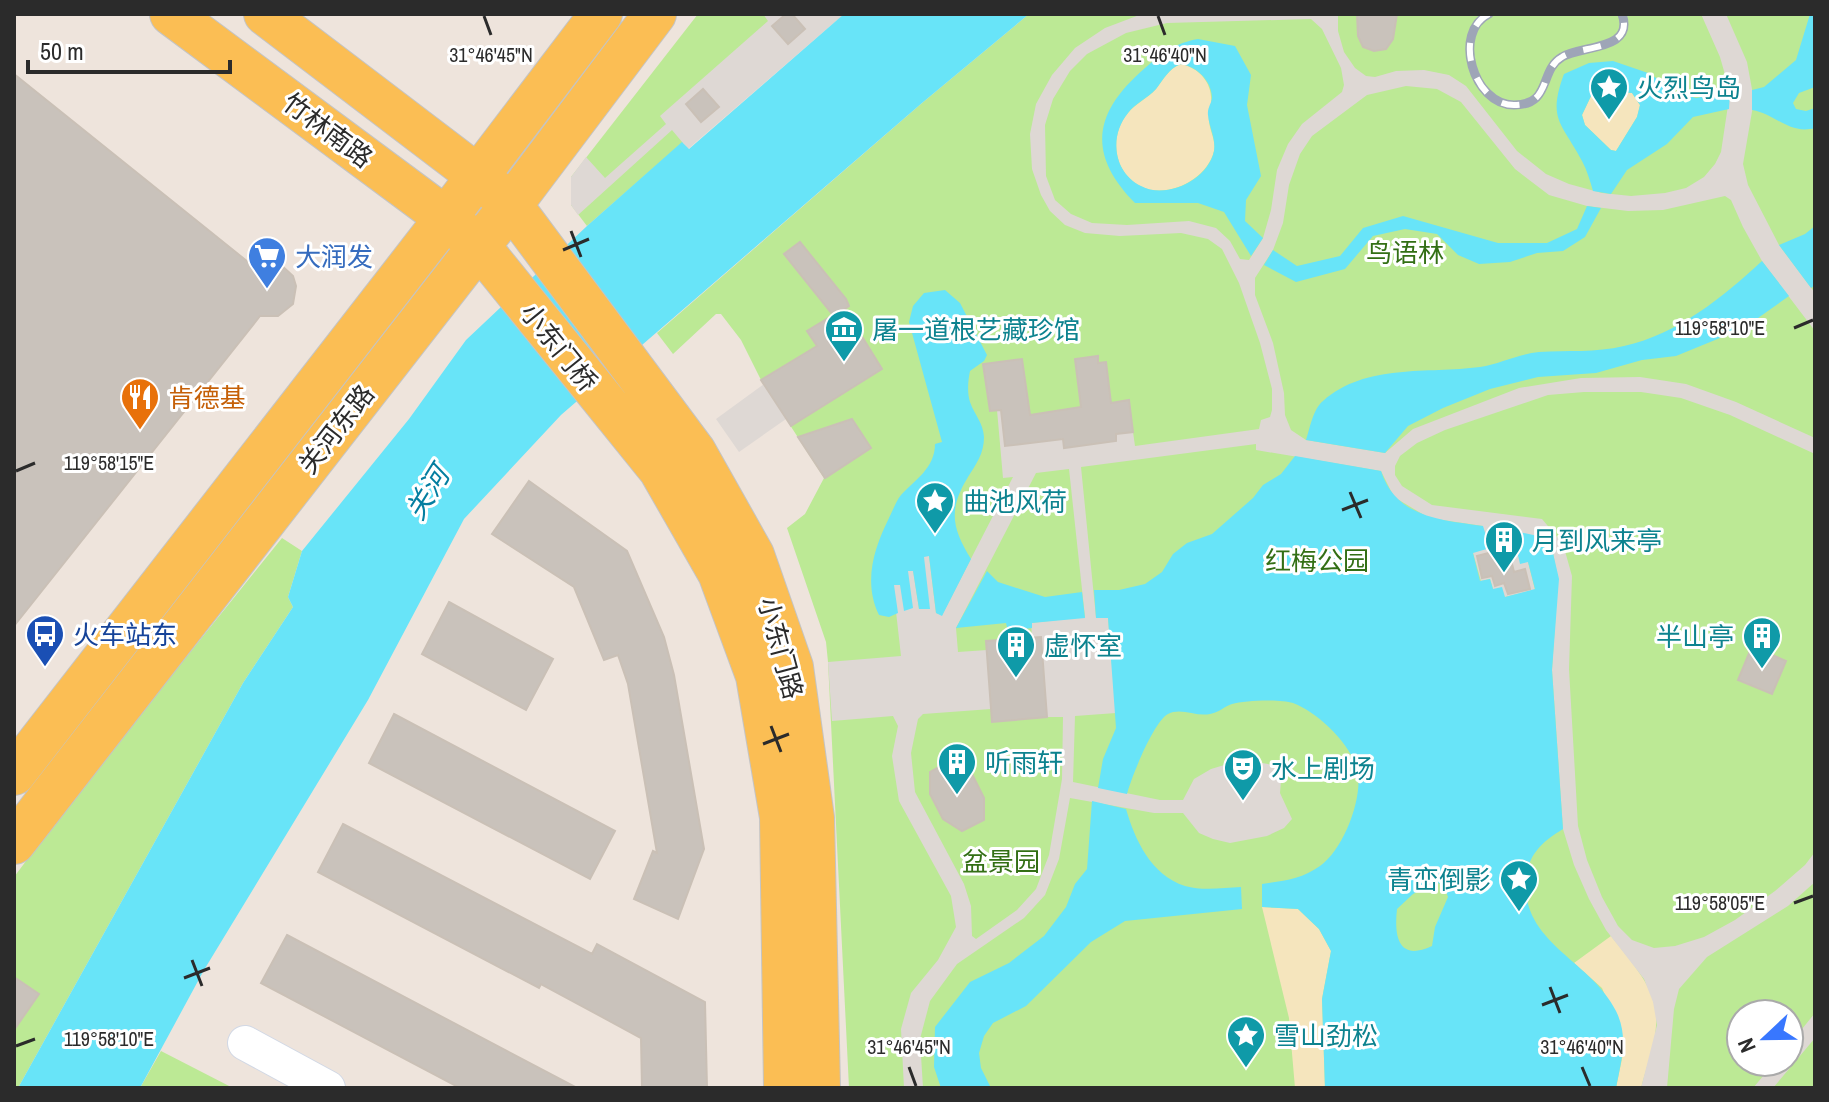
<svg xmlns="http://www.w3.org/2000/svg" width="1829" height="1102" font-family="'Archivo Narrow','Noto Sans SC',sans-serif">
  <style>
    .green { fill: #bce995; fill-rule: evenodd }
    .sand { fill: #f5e5bd }
    .plaza { fill: #ded8d4; fill-rule: evenodd }
    .water { fill: #68e4f8; fill-rule: evenodd }
    .building { fill: #c9c2bb; stroke: #cac0b6; stroke-width: 2 }
    .lines { fill: none; stroke-linecap: round; stroke-linejoin: round }
    .minor-casing { stroke: #d1d8e5; stroke-width: 36 }
    .major-casing { stroke: #c4c4c4; stroke-width: 44 }
    .minor { stroke: #fff; stroke-width: 34 }
    .major { stroke: #fbbe54; stroke-width: 42 }
    .rail-casing { stroke: #9ea5b7; stroke-width: 9 }
    .rail { stroke: #fff; stroke-width: 6; stroke-dasharray: 18; stroke-linecap: butt }
    .ticks { fill: none; stroke: #2b2b2b; stroke-width: 3 }
    .labels { text-anchor: middle; dominant-baseline: central; stroke-width: 6; stroke-linejoin: round; paint-order: stroke }
    .culture-label { font-size: 26px; fill: #0d838f; stroke: #fff; text-anchor: start }
    .street-label { font-size: 26px; fill: #2b2b2b; stroke: #fff }
    .park-label { font-size: 26px; fill: #336f15; stroke: #fff }
    .shop-label { font-size: 26px; fill: #366cbe; stroke: #fff; text-anchor: start }
    .food-label { font-size: 26px; fill: #c56008; stroke: #fff; text-anchor: start }
    .transit-label { font-size: 26px; fill: #164399; stroke: #fff; text-anchor: start }
    .water-label { font-size: 28px; font-style: italic; fill: #047ea0; stroke: #fff }
    .ticks-label { font-size: 20px; text-anchor: middle; fill: #2b2b2b; stroke: #fff; stroke-width: 6; stroke-linejoin: round; paint-order: stroke }
  </style>
  <rect width="100%" height="100%" fill="#eee4dc"/>
  <path class="green" d="M698,14h146l-162,129 -95,83 -16,-21v-28z
    M1029,14h786v1074h-966l-21,-426 -2,-20 -39,-114 18,-14 19,-36 -63,-98 -20,-40 -20,-26h-5l-43,40 -16,-21 265,-230zM1741,1014h48v48h-48z
    M282,538l20,13 -14,46 5,10 -50,76 -225,405h-4v-211l67,-89z
    M161,1051l72,37h-93z"/>
  <path class="sand" d="M1181,64c19,4 32,20 30,39 0,6 -3,13 -2,18 1,11 7,19 5,30 -7,29 -48,49 -74,35 -27,-14 -31,-51 -12,-73 8,-10 19,-14 28,-24 8,-10 12,-20 25,-25z
    M1608,91l24,2 8,12 -3,12 -21,34 -5,-1 -26,-25 -3,-10 9,-19z
    M1262,907l36,2 21,20 12,22 -9,48 3,89h-30l-6,-70z
    M1611,936c20,26 49,55 45,90 -1,20 -10,42 -15,62h-25l9,-44 -23,-56 -28,-25z"/>
  <path class="plaza" d="M763,14h23l-14,13 16,17 17,-15 -13,-15h52l-156,135 -16,-19 -94,85 -7,-10v-28l15,-20 19,21 61,-54 -6,-8 108,-95z
    M1142,14h196v17l6,21 11,16 11,8 9,1 21,-6 28,-1 25,5 17,11 51,65 29,23 23,10 33,9 29,3 34,-3 21,-5 18,-11 11,-13 6,-12 9,-60 -10,-35 -19,-43h25l21,48 7,38 -11,64 5,21 31,60 36,48v38l-53,-70 -19,-34 -12,-27 -6,-4 -62,14 -35,1 -41,-5 -38,-11 -34,-26 -54,-67 -24,-13 -31,-3 -39,9 -55,41 -12,18 -11,31 -6,38 -10,27 -18,28v17l18,48 11,50 1,22 6,15 15,10 79,13 28,-24 106,-41 62,-10 59,-1 46,7 50,18 79,36v16l-85,-39 -49,-17 -40,-6h-57l-36,3 -103,35 -28,13 -17,13 -5,10v9l7,11 30,19 110,14 21,25 9,32 -3,93 9,157 9,34 15,37 16,29 14,14 22,8 21,-2 29,-9 31,-17 40,-29 30,-26 10,-13v30l-27,24 -81,51 -28,32 -5,20 -7,79h-26l16,-63 -4,-23 -9,-23 -38,-49 -17,-31 -15,-34 -11,-36 -11,-159 6,-91 -5,-26 -47,-9 22,18 7,28 -30,7 -12,-8 -3,-10 -9,2 -8,-28 10,-27 -54,-8 -35,-21 -13,-26 -125,-21v-6l-175,23 15,150 12,1 8,95 -41,3 -2,66 87,18h23l11,-21 17,-10 20,-6 20,-2 17,3 14,5 -2,24 12,26 -8,9 -17,8 -37,7 -17,-4 -14,-6 -16,-20h-29l-84,-15 -11,61 -14,36 -21,23 -67,46 -27,37 -10,38 3,49h-19l-3,-59 10,-36 27,-33 18,-33 -5,-31 -52,-95 -7,-45 6,-30 -5,-10 -61,5 -4,-59 73,-6 -8,-71h6l8,-14 6,-1 6,39 5,-53h5l7,57 6,2 71,-138 -10,1 -6,-68h4l4,36 58,-7 1,9 52,-7v-7l17,-2 2,14 124,-17 2,-9 9,-3 2,-7v-21l-12,-46 -21,-60 -17,-34 -14,-10 -27,-6 -61,3 -35,-3 -20,-8 -15,-14 -9,-16 -9,-26 -2,-35 6,-30 16,-29 23,-27 30,-20zM1311,19l11,10 19,39 3,17 -2,7 -40,32 -14,20 -11,26 -6,40 -8,28 -14,22 -9,-1 -10,-18 -14,-13 -27,-7 -62,4 -35,-2 -21,-9 -16,-14 -9,-24 -1,-51 8,-26 17,-28 17,-17 39,-21 41,-10zM1069,469l16,148 -54,6 1,14h9l6,80h16l-1,62 -13,76 -13,34 -19,21 -41,29 -4,-3 -1,-30 -7,-22 -49,-92 -4,-39 7,-34 5,-5 68,-5 -4,-59 -29,2 -2,-24 80,-155zM1499,550l3,12 12,10 11,-3 5,20 -22,5 -3,-11 -10,2 -3,-9 -10,2 -5,-22z
    M764,384l22,35 -47,33 -23,-33z
    M1815,1013v25l-42,50h-20l22,-26h14v-17z"/>
  <path class="water" d="M844,14h185l-107,89 -361,312 -97,104 -96,181 -164,270 -64,118h-122l225,-405 50,-76 -5,-10 14,-46 107,-132 57,-79 121,-114 95,-84 7,7z
    M1810,14h5v73l-16,6 -6,10 3,6 10,2 9,-3v20c-26,7 -39,-14 -63,-18v-20l12,-3 32,-27z
    M1198,39l37,7 16,29 -4,30 14,71 -15,24 -1,21 18,17 -12,18 -27,-44 -26,-9h-63c-49,-50 -41,-91 10,-135 18,-15 30,-25 53,-29zM1181,64c16,3 30,16 31,33 0,6 -5,11 -4,18 1,12 8,23 6,36 -6,29 -48,49 -73,35 -28,-14 -32,-50 -13,-73 7,-10 19,-14 28,-24 8,-10 12,-20 25,-25z
    M1613,61l38,13 21,17 24,7 34,-6 -1,17 -36,8 -26,27 -40,26 -16,24 -18,-3c-3,-10 -6,-21 -11,-30 -20,-38 -35,-41 -18,-87l25,-11zM1608,91l24,2 8,12 -3,12 -21,34 -5,-1 -26,-25 -3,-10 9,-19z
    M1587,206l14,2 -16,29 -22,14 -26,2 -27,9 -31,2 -21,-9 -21,-21 -32,-5 -32,7 -28,33 -49,13 -32,-17 9,-15 24,16 43,-10 23,-28 40,-12 95,27h49l30,-14z
    M1815,226v59l-4,3 -32,-43 26,-11z
    M1762,261l27,35 -31,22 -38,20 -44,18 -34,4 -46,13 -58,4 -48,12 -47,19 -35,18 -23,27 -79,-13c4,-12 7,-31 17,-39 43,-38 104,-27 157,-34 20,-3 39,-13 59,-15 29,-2 56,1 85,-6 54,-12 99,-49 138,-85z
    M945,290l15,13 27,52 -3,6 -14,10c-2,9 -3,22 0,31 5,14 13,20 14,35 0,17 -8,27 -16,40 -20,33 -16,51 3,82l-29,57 -6,-3 -7,-57 -5,1 6,52h-11l-6,-38h-5l5,37 -9,3 -4,-26h-6l4,28 -9,4 -10,-2c-16,-33 -5,-67 10,-97 4,-8 7,-17 12,-23 14,-15 34,-27 34,-51l7,-2 -33,-120 4,-16 11,-13z
    M1295,456l86,15c15,47 61,49 102,55l7,22 -17,5 7,28 10,-2 3,10 9,-2 3,10 30,-8 -7,-27 -8,2 -3,-13 -9,2 -2,-8 -8,1 -6,-20 46,10 15,17 6,26 -7,91 11,159c-21,13 -35,25 -37,51 -5,63 66,81 90,131 13,26 5,50 0,77h-291l-3,-89 9,-48 -12,-22 -21,-20 -36,-2v-23c21,-3 40,-5 58,-18 23,-16 42,-65 38,-93 -4,-26 -40,-61 -65,-70 -13,-4 -47,-3 -61,1 -7,2 -14,9 -22,10 -14,3 -29,-7 -42,0 -14,7 -37,64 -41,80l-29,-6 5,-29 13,-31 -8,-110h-12l-2,-28h25l26,-6 17,-12 11,-18 14,-11 25,-9 41,-36 10,-13 18,-11zM1436,882l8,4 4,11 -13,30 -3,19c-34,16 -38,-10 -35,-37l16,-15z
    M987,571l11,11 47,15 37,-5 3,26 -53,5v5l-24,3 -2,-8 -50,5z
    M1092,801l34,8c9,31 25,66 59,77 17,5 38,2 56,1l1,22 -117,12 -34,21 -65,64 -33,17 -9,13 -5,17 2,15 10,20h-50l-7,-21 1,-40 35,-45 39,-19 35,-27 22,-29 9,-23 12,-15z"/>
  <path class="building" d="M786,14h6l13,15 -17,15 -16,-18z
    M1357,14h40l-4,25 -7,10 -12,2 -11,-4 -5,-11z
    M14,74l239,192 8,-4 19,2 13,12 3,10 -3,18 -15,12h-18l-246,310z
    M703,89l16,18 -18,15 -15,-18z
    M800,242l46,57 3,7 -4,3 37,60 -91,57 -30,-46 56,-34 -10,-15 26,-16 -49,-61z
    M1098,356v7l8,-1 5,41 18,-3 4,32 -17,2v7l-52,7 -1,-9 -58,7 -4,-36 -11,1 -7,-47 39,-5 8,56 51,-8 -6,-48z
    M852,419l19,29 -46,30 -27,-41z
    M529,481l98,70 37,86 10,38 30,174 -26,70 -44,-20 19,-48 4,2 -29,-169 -10,-29 -14,5 -30,-73 -82,-53z
    M1500,550l2,12 9,-2 3,12 11,-3 5,20 -22,5 -4,-11 -9,3 -3,-10 -10,2 -5,-22z
    M449,602l104,57 -27,51 -104,-56z
    M1041,637l6,80 -55,5 -6,-81z
    M1752,646l34,15 -14,33 -34,-14z
    M394,714l221,117 -25,48 -221,-116z
    M951,760l19,10 14,28v22l-22,11 -19,-12 -13,-25v-22z
    M343,824l249,130 5,-10 108,58 2,86h-65l-1,-50 -100,-54 -2,4 -221,-116z
    M287,935l290,153h-117l-199,-105z
    M14,977l25,17 -25,36z"/>
  <g class="lines">
    <defs>
      <path id="minor" d="M245,1043l83,45"/>
      <path id="major" d="M171,14l275,204 33,28 181,224 59,103 38,103 24,141 4,271
        M265,14l213,162 33,29 184,247 58,103 39,112 21,151 6,270
        M14,774l432,-556 155,-204
        M14,843l497,-638 144,-191"/>
    </defs>
    <use href="#minor" class="minor-casing"/>
    <use href="#major" class="major-casing"/>
    <use href="#minor" class="minor"/>
    <use href="#major" class="major"/>
    <defs>
      <path id="rail" d="M1489,14c-37,18 -16,91 25,91 38,0 25,-35 48,-48 19,-12 73,-6 60,-43"/>
    </defs>
    <use href="#rail" class="rail-casing"/>
    <use href="#rail" class="rail"/>
  </g>
  <path class="ticks" d="M484,16l7,19M1158,16l7,19M571,231l10,26M563,250l26,-11M1794,328l19,-8M16,471l19,-8M1350,492l11,26M1342,510l26,-10M771,726l10,26M763,744l26,-10M1794,903l19,-7M192,960l10,26M184,978l26,-10M1550,987l10,26M1542,1005l26,-10M16,1046l19,-7M909,1067l7,19M1582,1067l8,19"/>
  <defs>
    <symbol id="sight-pin" viewBox="-11 -11 22 30"><path d="M0 17L-7.5 6A9.5 9.5 0 1 1 7.5 6Z" fill="#0f9aa8" stroke="#fff"/><path d="M0-6L1.8-2.2L6-1.7L2.9 1.2L3.7 5.4L0 3.3L-3.7 5.4L-2.9 1.2L-6-1.7L-1.8-2.2Z" fill="#fff"/></symbol>
    <symbol id="supermarket-pin" viewBox="-11 -11 22 30"><path d="M0 17L-7.5 6A9.5 9.5 0 1 1 7.5 6Z" fill="#3f7fe0" stroke="#fff"/><path d="M-6-5.5h2.5l.6 2H6L4.5 2H-2.5L-4.4-4H-6ZM-1.5 3.2a1.3 1.3 0 1 0 .1 0ZM3 3.2a1.3 1.3 0 1 0 .1 0Z" fill="#fff"/></symbol>
    <symbol id="museum-pin" viewBox="-11 -11 22 30"><path d="M0 17L-7.5 6A9.5 9.5 0 1 1 7.5 6Z" fill="#0f9aa8" stroke="#fff"/><path d="M0-6L6-3V-2H-6V-3ZM-5-1h2V3h-2ZM-1-1h2V3h-2ZM3-1h2V3H3ZM-6 4H6V6H-6Z" fill="#fff"/></symbol>
    <symbol id="restaurant-pin" viewBox="-11 -11 22 30"><path d="M0 17L-7.5 6A9.5 9.5 0 1 1 7.5 6Z" fill="#e8710a" stroke="#fff"/><path d="M-5-6h1v4h1v-4h1v4h1v-4h1v5L-1.5 .5V6h-2V.5L-5-1ZM5-6V6H3V1.5H1.5Q1.5-4 5-6Z" fill="#fff"/></symbol>
    <symbol id="building-pin" viewBox="-11 -11 22 30"><path d="M0 17L-7.5 6A9.5 9.5 0 1 1 7.5 6Z" fill="#0f9aa8" stroke="#fff"/><path d="M-4-6H4V6H1V3H-1V6H-4ZM-2.5-4.3h1.7v1.8h-1.7ZM.8-4.3h1.7v1.8H.8ZM-2.5-1h1.7V.8h-1.7ZM.8-1h1.7V.8H.8Z" fill="#fff"/></symbol>
    <symbol id="bus-pin" viewBox="-11 -11 22 30"><path d="M0 17L-7.5 6A9.5 9.5 0 1 1 7.5 6Z" fill="#1a4fb4" stroke="#fff"/><path d="M-5-6H5V4H4V6H2V4H-2V6H-4V4H-5ZM-3.5-4V0h7V-4ZM-3.5 1.2v1.5H-2V1.2ZM2 1.2v1.5H3.5V1.2Z" fill="#fff"/></symbol>
    <symbol id="theatre-pin" viewBox="-11 -11 22 30"><path d="M0 17L-7.5 6A9.5 9.5 0 1 1 7.5 6Z" fill="#0f9aa8" stroke="#fff"/><path d="M-5-5.5Q0-4 5-5.5V0Q5 5 0 6Q-5 5-5 0ZM-3.3-2.5H-1v1.5H-3.3ZM1-2.5H3.3v1.5H1ZM-2.8 1Q0 5.5 2.8 1Z" fill="#fff"/></symbol>
  </defs>
  <g fill-rule="evenodd">
    <use href="#sight-pin" x="1587" y="65" width="44" height="60"/>
    <use href="#supermarket-pin" x="245" y="234" width="44" height="60"/>
    <use href="#museum-pin" x="822" y="307" width="44" height="60"/>
    <use href="#restaurant-pin" x="118" y="375" width="44" height="60"/>
    <use href="#sight-pin" x="913" y="479" width="44" height="60"/>
    <use href="#building-pin" x="1482" y="518" width="44" height="60"/>
    <use href="#bus-pin" x="23" y="612" width="44" height="60"/>
    <use href="#building-pin" x="1740" y="614" width="44" height="60"/>
    <use href="#building-pin" x="994" y="623" width="44" height="60"/>
    <use href="#building-pin" x="935" y="740" width="44" height="60"/>
    <use href="#theatre-pin" x="1221" y="746" width="44" height="60"/>
    <use href="#sight-pin" x="1497" y="857" width="44" height="60"/>
    <use href="#sight-pin" x="1224" y="1013" width="44" height="60"/>
  </g>
  <g class="labels">
    <g class="culture-label">
      <text x="1637" y="87">火烈鸟岛</text>
      <text x="872" y="329">屠一道根艺藏珍馆</text>
      <text x="963" y="501">曲池风荷</text>
      <text x="1532" y="540">月到风来亭</text>
      <text x="1734" y="636" text-anchor="end">半山亭</text>
      <text x="1044" y="645">虚怀室</text>
      <text x="985" y="762">听雨轩</text>
      <text x="1271" y="768">水上剧场</text>
      <text x="1491" y="879" text-anchor="end">青峦倒影</text>
      <text x="1274" y="1035">雪山劲松</text>
    </g>
    <g class="street-label">
      <text transform="translate(328 130) rotate(37)">竹林南路</text>
      <text transform="translate(559 347) rotate(51)">小东门桥</text>
      <text transform="translate(336 429) rotate(-52)">关河东路</text>
      <text transform="translate(781 648) rotate(75)">小东门路</text>
    </g>
    <g class="park-label">
      <text x="1405" y="252">鸟语林</text>
      <text x="1317" y="560">红梅公园</text>
      <text x="1001" y="861">盆景园</text>
    </g>
    <g class="shop-label">
      <text x="295" y="256">大润发</text>
    </g>
    <g class="food-label">
      <text x="168" y="397">肯德基</text>
    </g>
    <g class="transit-label">
      <text x="73" y="634">火车站东</text>
    </g>
    <g class="water-label">
      <text transform="translate(427 493) rotate(-58)">关河</text>
    </g>
  </g>
  <g class="ticks-label">
    <text x="491" y="62">31°46'45"N</text>
    <text x="1165" y="62">31°46'40"N</text>
    <text x="1720" y="335">119°58'10"E</text>
    <text x="109" y="470">119°58'15"E</text>
    <text x="1720" y="910">119°58'05"E</text>
    <text x="109" y="1046">119°58'10"E</text>
    <text x="909" y="1054">31°46'45"N</text>
    <text x="1582" y="1054">31°46'40"N</text>
  </g>
  <rect width="1829" height="1102" fill="none" stroke="#2b2b2b" stroke-width="32"/>
  <g transform="translate(1765 1038) rotate(248)"><circle r="38" fill="#ffffff" stroke="#aaaaaa" stroke-width="2"/>
  <path d="M0-6L14 30L0 20L-14 30Z" fill="#3877ff"/>
  <text y="-12" font-size="22" font-weight="bold" text-anchor="middle" fill="#2b2b2b">N</text>
  </g>
  <path d="M28 60v12h202v-12" fill="none" stroke="#2b2b2b" stroke-width="4"/>
  <text x="40" y="60" font-size="24" fill="#2b2b2b" stroke="#ffffff" stroke-width="6" paint-order="stroke">50 m</text>
</svg>
